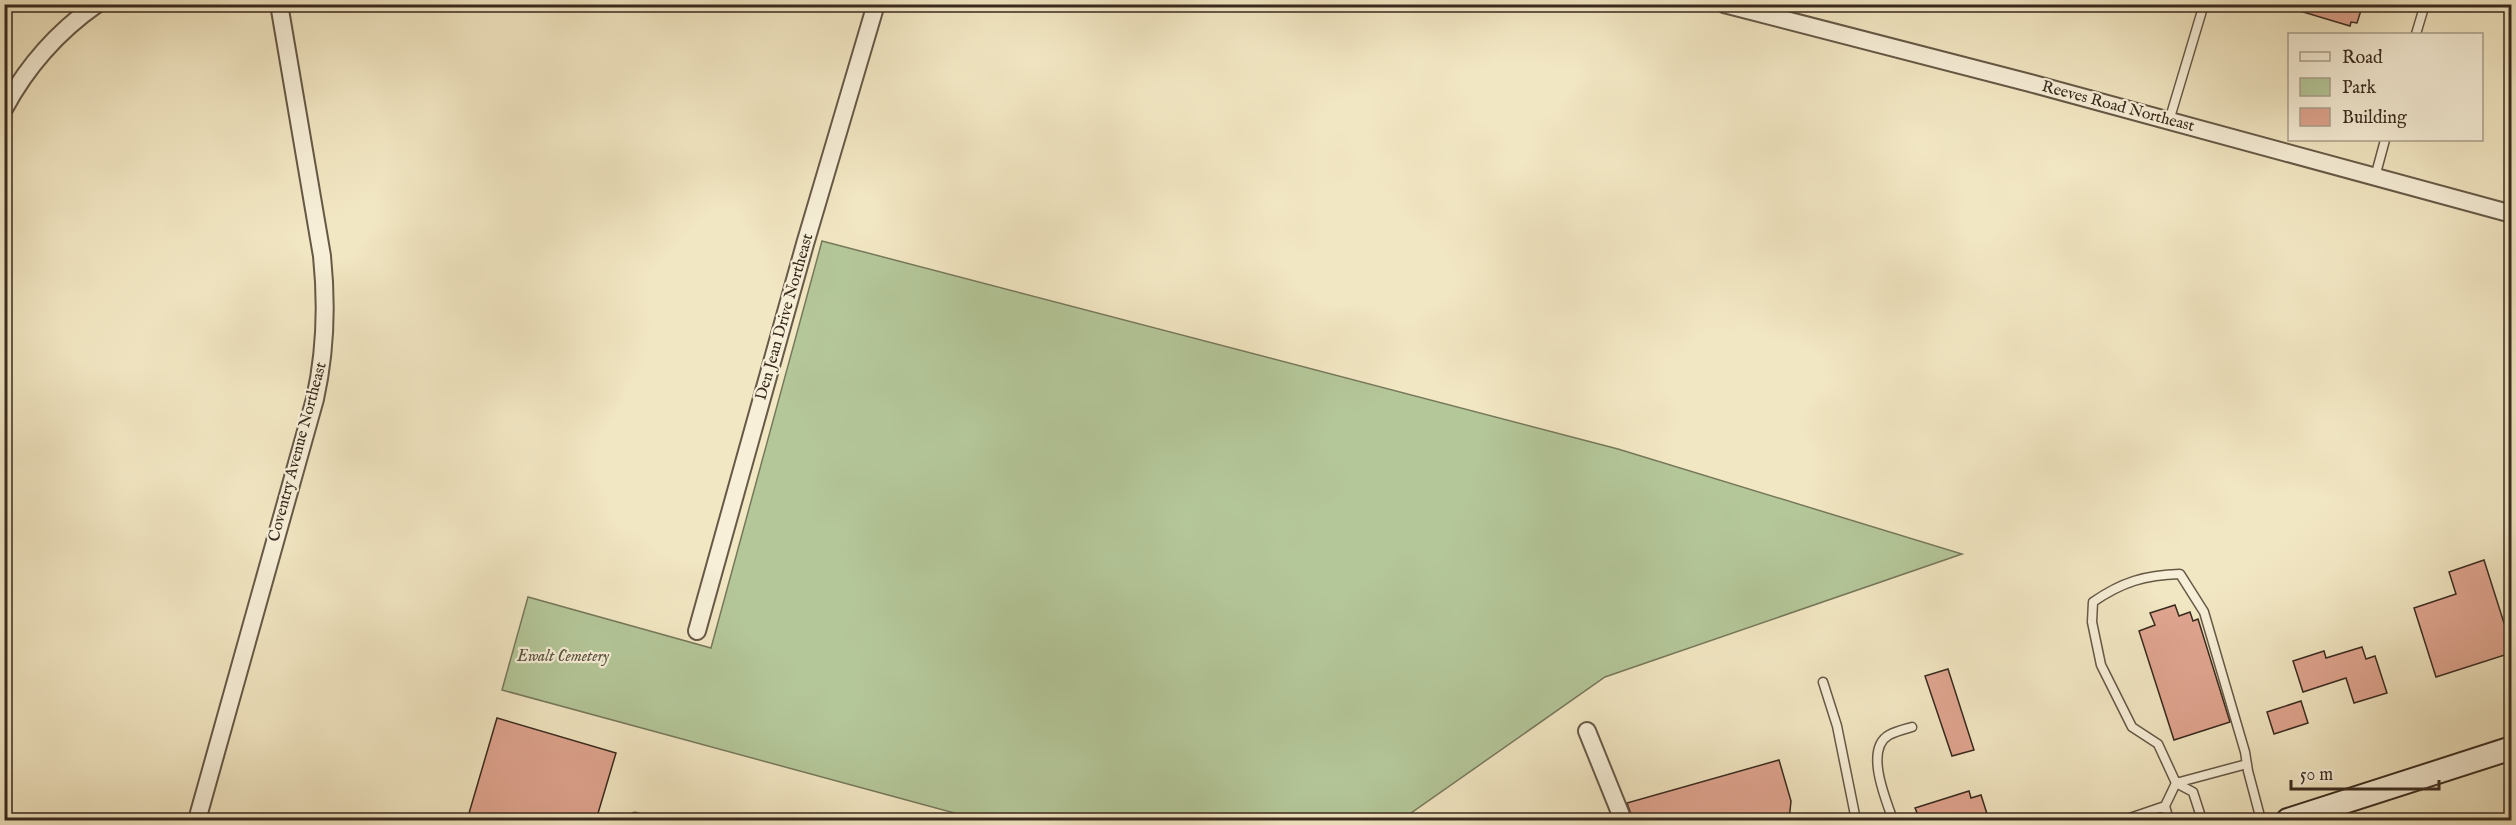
<svg xmlns="http://www.w3.org/2000/svg" width="2516" height="825" font-family="'IM FELL English',serif">
  <style>
    .green { fill: #b4c799; stroke: #76785c; stroke-width: 1.5 }
    .building { fill: #e0a590; stroke: #382a1e; stroke-width: 1.5 }
    .lines { fill: none; stroke-linecap: round; stroke-linejoin: round }
    .lane-casing { stroke: #665947; stroke-width: 11 }
    .street-casing { stroke: #665947; stroke-width: 20 }
    .secondary-casing { stroke: #382a1e; stroke-width: 26 }
    .lane { stroke: #f7efd8; stroke-width: 8 }
    .street { stroke: #f7efd8; stroke-width: 16 }
    .secondary { stroke: #f7efd8; stroke-width: 22 }
    .labels { text-anchor: middle; dominant-baseline: central; stroke-width: 4.5; stroke-linejoin: round; paint-order: stroke }
    .street-label { font-size: 16px; fill: #382a1e; stroke: #f7efd8 }
    .park-label { font-size: 16px; font-style: italic; fill: #57513d; stroke: #f7efd8 }
  </style>
  <rect width="100%" height="100%" fill="#f2e7c3"/>
  <filter id="stains"><feTurbulence type="fractalNoise" baseFrequency=".00333" numOctaves="4"/><feColorMatrix values="0 0 0 0 .2 0 0 0 0 .09 0 0 0 0 .02 0 0 0 .5 -.17"/></filter>
  <radialGradient id="worn" r=".72"><stop offset=".6" stop-color="#630" stop-opacity="0"/><stop offset="1" stop-color="#630" stop-opacity=".3"/></radialGradient>
  <path class="green" d="M822,241l796,208 344,105 -357,123 -204,143h-421l-478,-130 26,-93 183,51z"/>
  <path class="building" d="M2293,4h70l-6,19 -6,-1 -1,4 -57,-17z
    M2484,560l27,85v8l-75,24 -22,-69 42,-14 -7,-22z
    M2175,605l4,11 11,-4 3,9 5,-2 32,103 -56,18 -35,-109 16,-6 -5,-12z
    M2362,647l4,12 9,-3 12,37 -33,10 -8,-25 -43,14 -10,-31 31,-10 2,7z
    M1948,669l26,81 -22,6 -27,-80z
    M2301,701l7,22 -34,11 -7,-22z
    M497,718l119,35 -20,67h-129z
    M1779,760l12,41 -2,19h-156l-6,-17z
    M1969,791l2,7 10,-3 8,25h-69l-5,-12z"/>
  <g class="lines">
    <defs>
      <path id="lane" d="M2416,34l9,-30
        M2169,121l35,-117
        M2375,177l10,-37
        M1823,682l14,44 19,94
        M2165,806l4,14
        M635,817l12,3
        M1893,820c-7,-20 -29,-71 -4,-85 7,-4 16,-6 23,-8
        M2124,820l41,-14 11,-23 71,-19
        M2202,820l-9,-28 -17,-9 -18,-39 -26,-17 -31,-62 -9,-43 1,-20c29,-20 52,-27 87,-28l24,38 41,140 3,19 13,49"/>
      <path id="street" d="M1724,4l306,79 482,131
        M4,109c23,-43 53,-77 93,-105
        M697,631l108,-387 71,-240
        M1587,731l36,89
        M197,820l118,-421c11,-49 12,-94 7,-143l-43,-252"/>
      <path id="secondary" d="M2288,820l224,-72"/>
    </defs>
    <use href="#lane" class="lane-casing"/>
    <use href="#street" class="street-casing"/>
    <use href="#secondary" class="secondary-casing"/>
    <use href="#lane" class="lane"/>
    <use href="#street" class="street"/>
    <use href="#secondary" class="secondary"/>
  </g>
  <g class="labels">
    <g class="street-label">
      <text transform="translate(2118 107) rotate(15)">Reeves Road Northeast</text>
      <text transform="translate(785 317) rotate(-74)">Den Jean Drive Northeast</text>
      <text transform="translate(298 452) rotate(-75)">Coventry Avenue Northeast</text>
    </g>
    <g class="park-label">
      <text x="563" y="657">Ewalt Cemetery</text>
    </g>
  </g>
  <rect width="2516" height="825" fill="none" stroke="#f2e7c3" stroke-width="24"/>
  <rect x="6" y="6" width="2504" height="813" fill="none" stroke="#382a1e" stroke-width="3"/>
  <rect x="12" y="12" width="2492" height="801" fill="none" stroke="#382a1e" stroke-width="1.5"/>
  <rect x="2288" y="33" width="195" height="108" fill="#f7efd8" stroke="#aba08e" stroke-width="1.5"/>
  <rect x="2300" y="52" width="30" height="9" fill="#f7efd8" stroke="#aba08e" stroke-width="1.5"/>
  <text x="2342" y="63" font-size="18" fill="#382a1e">Road</text>
  <rect x="2300" y="78" width="30" height="18" fill="#b4c799" stroke="#aba08e" stroke-width="1.5"/>
  <text x="2342" y="93" font-size="18" fill="#382a1e">Park</text>
  <rect x="2300" y="108" width="30" height="18" fill="#e0a590" stroke="#aba08e" stroke-width="1.5"/>
  <text x="2342" y="123" font-size="18" fill="#382a1e">Building</text>
  <path d="M2291 780v9h148v-9" fill="none" stroke="#382a1e" stroke-width="3"/>
  <text x="2300" y="780" font-size="18" fill="#382a1e" stroke="#f7efd8" stroke-width="4.5" paint-order="stroke">50 m</text>
  <rect width="100%" height="100%" filter="url(#stains)"/>
  <rect width="100%" height="100%" fill="url(#worn)"/>
</svg>
